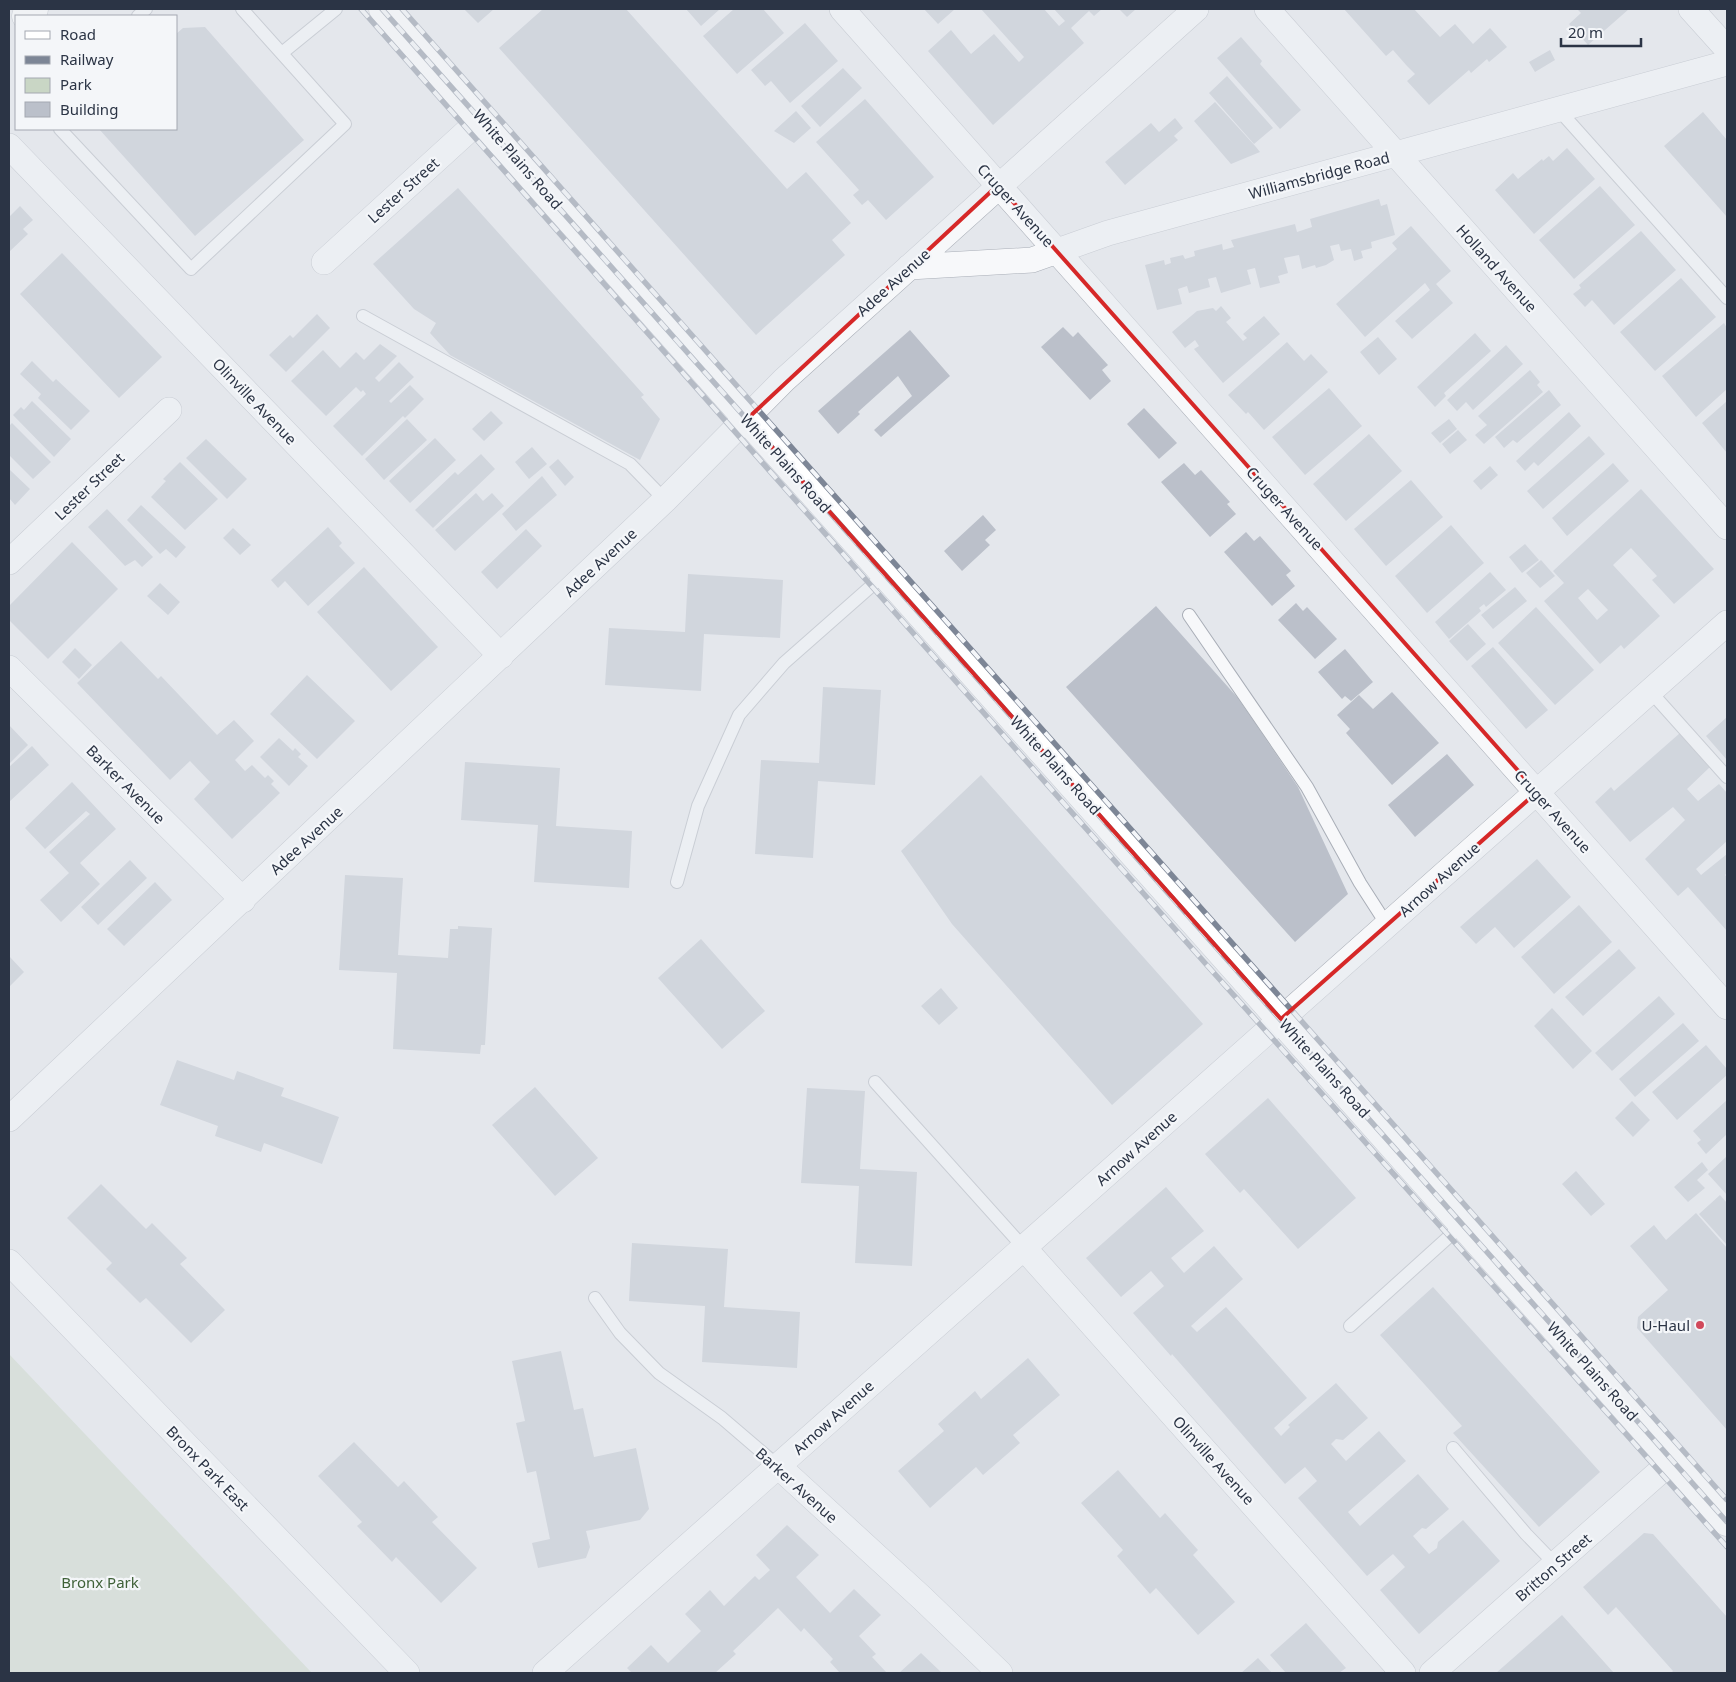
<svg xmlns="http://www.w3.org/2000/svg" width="1736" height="1682" font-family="'Noto Sans',sans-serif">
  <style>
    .green { fill: #c9d6c5 }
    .building { fill: #bbc0ca; fill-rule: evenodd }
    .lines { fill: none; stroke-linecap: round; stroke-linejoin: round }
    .service-casing { stroke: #a9aeb7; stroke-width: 14 }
    .minor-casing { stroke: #a9aeb7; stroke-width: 26 }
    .secondary-casing { stroke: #a9aeb7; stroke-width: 29 }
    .service { stroke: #f7f8fa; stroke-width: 12 }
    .minor { stroke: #f7f8fa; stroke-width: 25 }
    .secondary { stroke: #fff; stroke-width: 28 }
    .rail-casing { stroke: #7d8696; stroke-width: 5.5 }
    .rail { stroke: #f4f6f9; stroke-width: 4; stroke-dasharray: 11; stroke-linecap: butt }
    .marked { fill: none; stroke: #d62828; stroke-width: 4; stroke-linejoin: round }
    .poi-dot { fill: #d1495b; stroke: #f4f6f9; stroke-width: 2 }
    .labels { text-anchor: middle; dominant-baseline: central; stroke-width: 4.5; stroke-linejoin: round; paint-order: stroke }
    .street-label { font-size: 15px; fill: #2b3445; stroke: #f4f6f9 }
    .poi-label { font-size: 15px; fill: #2b3445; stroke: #f4f6f9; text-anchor: end }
    .park-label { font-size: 15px; fill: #3f6138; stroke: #f4f6f9 }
  </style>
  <rect width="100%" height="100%" fill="#e4e7ec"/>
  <path class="green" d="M9,1354l303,319h-303z"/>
  <path class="building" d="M464,9h30l-16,14z
    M543,9h83l161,180 19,-17 45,51 -19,17 13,15 -89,80 -257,-287z
    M686,9h34l-19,17z
    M734,9h29l21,24 -47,41 -34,-38z
    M924,9h31l-17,15z
    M981,9h63l15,17 6,-5 -11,-12h48l-8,7 -5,-5 -18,17 13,15 -91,82 -65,-74 23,-21 20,24 23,-20 25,28 5,-5z
    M1119,9h17l-9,8z
    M1344,9h70l26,28 15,-13 18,20 17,-16 17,19 -18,15 -2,-3 -16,14 -2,-3 -40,35 -22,-24 8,-7 -8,-8 -14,-16 -7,6z
    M1577,9h52l-41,36 -19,-21 12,-11z
    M805,23l33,38 -48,42 -19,-22 -6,5 -14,-16z
    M205,27l99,113 -109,96 -96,-107h77v-95l7,-6z
    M1241,37l21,24 -2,3 41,46 -21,19 -63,-71z
    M1550,50l5,10 -20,12 -6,-10z
    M843,68l19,20 -42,39 -19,-21z
    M1227,76l46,52 -19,16 -45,-51z
    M865,99l69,78 -48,43 -18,-20 -6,5 -9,-10 6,-5 -43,-48z
    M1215,102l41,45 4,5 -29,12 -37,-43z
    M796,111l15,17 -17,15 -20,-12z
    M1703,112l24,28v77l-63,-71z
    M1175,118l8,10 -9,8 4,4 -53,45 -20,-23 46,-39 8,9z
    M1567,148l28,31 -61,55 -39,-44 18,-17 5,6 24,-20 1,2 6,-5 4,5z
    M1600,186l35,39 -61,54 -35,-39z
    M458,188l186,207 -3,2 19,22 -20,41 -190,-105 -20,-22 6,-10 -22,-14 -41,-45z
    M1379,199l2,7 6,-2 8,31 -24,7 1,6 -11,3 2,7 -9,3 -3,-12 -10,2 -2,-7 -9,2 4,14 -8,5 -10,3 -1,-3 -13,4 -3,-14 -15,3 4,15 -10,3 2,7 -20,5 -5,-20 -8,2 4,14 -30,9 -5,-16 -8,2 2,8 -21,6 -2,-7 -9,3 4,15 -25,6 -12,-45 19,-5 1,5 6,-2 -1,-5 13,-3 2,4 10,-3 -1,-5 28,-7 1,6 11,-3 -3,-7 64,-16 2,8 15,-5 -2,-8z
    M20,206l13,14 -10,9 5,5 -19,18v-35z
    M1411,226l40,45 -15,13 17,19 -41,36 -17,-18 35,-31 -5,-7 -60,54 -29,-33 61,-55 -5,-6z
    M1641,231l35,39 -62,55 -22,-25 -7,7 -12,-13 8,-6 -2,-3z
    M62,253l100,104 -43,41 -99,-104z
    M1681,278l35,39 -61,54 -35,-39z
    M1221,306l10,12 -5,4 17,19 4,-3 -4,-4 21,-18 16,18 -57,49 -29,-34 5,-3 -4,-6 -10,8 -13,-16 25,-21 16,-3 3,3z
    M317,314l13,14 -44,44 -17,-17 21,-20 3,3z
    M1724,323l3,5v61l-31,28 -34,-41z
    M1063,327l10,10 5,-5 30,33 -6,5 9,11 -21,19 -49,-53z
    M910,330l40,46 -69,61 -7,-7 38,-34 -14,-20 -40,36 2,2 -22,20 -20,-23z
    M1475,333l16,18 -47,42 2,3 -11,11 -18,-20z
    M1378,337l19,22 -18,16 -19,-23z
    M1287,342l17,19 7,-7 17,18 -64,58 -16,-18 -2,2 -18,-19z
    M380,344l17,12 -22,22 4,4 20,-20 15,15 -25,24 2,2 19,-18 14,14 -19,19 -2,-2 -41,40 -29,-30 33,-32 -3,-4 -2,2 -5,-5 -30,29 -35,-35 32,-31 17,18 16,-16 8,8z
    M1506,345l17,19 -50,46 -7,-8 -9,9 -10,-11z
    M32,361l21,21 3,-3 34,32 -19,19 -33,-32 3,-4 -21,-20z
    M1530,370l10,12 -3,3 6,7 -59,52 -9,-9 12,-10 -9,-9z
    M1329,388l33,38 -57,49 -33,-38z
    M1549,390l12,15 -44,38 -4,-3 -9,8 -9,-11z
    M32,401l39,38 -17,18 -41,-42 8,-8 3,3z
    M1727,401v52l-25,-30z
    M1144,408l33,35 -18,16 -32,-35z
    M491,411l12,12 -19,18 -12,-12z
    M1569,412l12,14 -43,40 -4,-4 -9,9 -9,-10z
    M407,419l20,21 -43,40 -19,-21z
    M1449,419l8,10 -17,14 -9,-10z
    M12,423l39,39 -18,17 -24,-24v-29z
    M1458,430l9,10 -17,14 -8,-10z
    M1369,434l33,37 -56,50 -33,-37z
    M1589,436l16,18 -62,55 -16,-18z
    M435,438l21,22 -46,43 -21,-22z
    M206,439l41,40 -20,20 -41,-41z
    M532,447l15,17 -18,15 -14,-17z
    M481,454l14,15 -62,59 -18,-18 40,-38 3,3z
    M558,459l16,18 -9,9 -16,-19z
    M180,462l38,37 -33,31 -34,-33 15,-16 -3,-2z
    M1184,463l11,12 6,-5 29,32 -3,2 9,10 -26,23 -49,-55z
    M1613,463l16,18 -62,55 -15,-18z
    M1490,466l8,9 -17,15 -8,-9z
    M10,470l20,19 -15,16 -6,-7z
    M542,476l15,19 -41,36 -14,-17z
    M1411,480l32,37 -57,49 -32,-37z
    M1641,489l73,80 -40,35 -22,-24 5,-4 -26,-28 -18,17 47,51 -36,33 -3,-4 -21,19 -56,-63 20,-18 -11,-12zM1588,589l20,21 -11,10 -19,-22z
    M476,493l7,8 9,-8 12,13 -49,45 -20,-21z
    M141,505l45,42 -10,11 -10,-9 -6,5 -33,-34z
    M107,509l46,48 -11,10 -7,-7 -10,6 -37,-39z
    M983,515l13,15 -11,10 5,5 -28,26 -18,-20z
    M1451,525l33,38 -57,50 -32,-37z
    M328,527l14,16 -3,3 16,17 -47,43 -23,-25 -7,7 -7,-8z
    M233,528l18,17 -11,10 -17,-17z
    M526,529l16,17 -45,43 -16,-17z
    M1246,532l8,9 6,-5 31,35 -5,4 9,11 -23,20 -48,-54z
    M72,542l46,47 -70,70 -39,-39v-14z
    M1525,544l14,16 -17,13 -13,-16z
    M1541,560l14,16 -15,12 -14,-15z
    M364,567l74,80 -47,44 -74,-79z
    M1490,572l16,18 -20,17 -2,-3 -5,4 2,3 -32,28 -14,-17z
    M688,574l95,6 -3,58 -76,-4 -3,57 -96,-6 4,-57 76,4z
    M160,583l20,19 -12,13 -21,-19z
    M1515,587l12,14 -34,28 -12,-14z
    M1296,603l7,8 4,-4 30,32 -22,20 -37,-39z
    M1156,606l81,91 18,26 43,64 50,107 -53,48 -229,-255z
    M1536,607l58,63 -39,35 -57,-62z
    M1468,624l18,20 -19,17 -18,-20z
    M121,641l37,38 3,-3 56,59 17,-15 20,21 -19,19 10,11 7,-6 13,13 3,-3 6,6 -3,3 9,9 -48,46 -38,-40 16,-17 -20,-21 -20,19 -93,-97z
    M1493,647l55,63 -22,19 -55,-63z
    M75,648l17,17 -13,14 -17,-17z
    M1345,649l28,33 -22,19 -6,-5 -3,3 -24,-27z
    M307,675l48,46 -38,38 -47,-45z
    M823,687l58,3 -6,95 -57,-4 -5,77 -58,-4 6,-94 58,3z
    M1392,692l47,51 -47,42 -46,-52 4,-4 -13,-14 22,-20 14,14z
    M1727,717v43l-21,-24z
    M9,725l19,20 -18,18 -1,-1z
    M1680,733l30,34 -23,22 11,12 21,-17 8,9v48l-31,28 5,6 26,-21v19l-2,2 2,2v54l-39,-44 -10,9 -33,-37 40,-39 -12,-13 -43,35 -35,-40 16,-15 3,4z
    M279,738l14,13 2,-3 6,6 -3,3 10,9 -19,20 -29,-29z
    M32,746l17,19 -40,37v-35z
    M1447,754l27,31 -59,52 -27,-32z
    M465,762l95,6 -4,58 76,5 -3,57 -95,-6 4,-57 -77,-5z
    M981,775l222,249 -91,81 -160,-181 -51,-73z
    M72,782l44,47 -36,34 20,21 -39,38 -21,-22 29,-27 -20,-21 41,-38 -4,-3 -41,38 -20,-21z
    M1537,859l34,38 -57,51 -19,-21 -19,17 -16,-17z
    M130,860l17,18 -49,47 -17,-18z
    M345,875l58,3 -5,77 50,3 2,-29h8v-3l34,2 -7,117h-4l-1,9 -87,-5 4,-76 -58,-3z
    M155,882l17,18 -48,46 -17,-17z
    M1579,905l33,37 -58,52 -33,-37z
    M701,939l64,72 -43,38 -64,-71z
    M1619,949l17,19 -53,48 -18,-19z
    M9,956l15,16 -15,15z
    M941,988l17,20 -19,17 -18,-19z
    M1659,996l16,18 -63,57 -17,-18z
    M1552,1008l40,43 -19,18 -39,-43z
    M1683,1023l16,18 -64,56 -16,-18z
    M1706,1045l21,24v6l-50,45 -25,-28z
    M177,1060l57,20 3,-9 47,17 -3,8 58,21 -17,47 -58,-21 -3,9 -46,-16 3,-10 -58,-21z
    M535,1087l63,71 -43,38 -63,-71z
    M807,1088l58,3 -5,78 57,3 -5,94 -57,-3 4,-77 -58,-3z
    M1268,1098l88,100 -58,51 -54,-60 -4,4 -35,-39z
    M1727,1100v34l-21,20 -9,-11 4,-3 -8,-9z
    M1632,1101l18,19 -17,17 -18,-19z
    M1727,1156v39l-19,-21z
    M1702,1162l6,8 -11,10 8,8 -17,14 -14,-15z
    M1576,1171l29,33 -14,12 -29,-32z
    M101,1184l45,45 6,-6 35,35 -7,6 45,46 -34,33 -45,-45 -6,5 -34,-34 6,-6 -45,-45z
    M1166,1187l38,44 -33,27 13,15 30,-27 29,33 -52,47 6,6 29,-25 81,91 -33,30 7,8 9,-9 -2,-2 48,-42 32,35 -25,22 -7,-1 -5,5 15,17 33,-30 27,30 -58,51 12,14 58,-52 31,35 -23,20 -4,-1 -9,8 16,18 8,-6 1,-6 25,-22 37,41 -81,73 -39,-44 25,-23 -12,-13 -26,22 -69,-78 19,-17 -12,-14 -20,17 -113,-130 -1,2 -38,-43 31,-27 -13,-15 -30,26 -35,-39z
    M1720,1195l7,8v42l-28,-31z
    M1696,1213l31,35v182l-90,-102 1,-11 30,-27 -38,-44 24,-21 12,15z
    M632,1243l96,6 -4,58 76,5 -3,56 -95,-6 3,-56 -76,-5z
    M1433,1287l167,185 -61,55 -86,-94 9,-7 -82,-91z
    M561,1351l13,59 9,-2 11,49 42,-9 13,61 -9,11 -54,11 4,16 -4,11 -48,10 -6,-25 18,-4 -14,-68 -9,2 -11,-50 9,-2 -13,-60z
    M1028,1358l32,37 -47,40 7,8 -37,32 -7,-8 -46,41 -32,-37 46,-40 -6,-7 37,-33 6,8z
    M354,1442l44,45 6,-6 34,36 -6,5 45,46 -36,35 -45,-46 -4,5 -35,-36 5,-4 -44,-46z
    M1118,1470l42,48 5,-5 33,37 -5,5 42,47 -37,33 -42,-47 -6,6 -33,-38 6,-6 -42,-47z
    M787,1525l32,30 -23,22 34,36 24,-24 27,26 -22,21 17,18 -4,3 15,16h-47l-10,-11 3,-3 -29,-31 -3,4 -23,-24 -45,43 3,3 -21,19h-83l-5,-5 24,-23 17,18 33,-32 -16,-17 25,-24 14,16 31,-30 4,4 11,-10 -14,-15z
    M1644,1533l9,1 74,83v56h-56l2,-2 -57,-64 -8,8 -25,-28z
    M1562,1615l52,58h-118z
    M1306,1623l40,45 -7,5h-53l-16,-18z
    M921,1653l21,20h-43z
    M1258,1658l14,15h-31z"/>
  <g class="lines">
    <defs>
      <path id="service" d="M138,16l8,-7
        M282,53l54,-44
        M1558,109l169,189
        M60,129l131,140 154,-145 -103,-115
        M363,316l267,148 35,36
        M1189,615l118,172 53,96 27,42
        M1650,691l77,86
        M677,882l21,-76 41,-91 45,-52 101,-89
        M875,1082l149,166
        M595,1298l25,35 39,40 63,45 56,48
        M1350,1326l113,-102
        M1453,1448l73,86 29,30"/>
      <path id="minor" d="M842,9l885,998
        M1267,9l460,518
        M1691,9l36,40
        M9,146l492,510
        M324,262l158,-144
        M909,267l123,-7 76,-27 619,-170
        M9,562l160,-152
        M9,668l234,232
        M9,1119l656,-619 119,-120 412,-371
        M1024,1248l379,425
        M9,1262l398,411
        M778,1466l144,132 78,75
        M545,1673l1182,-1050
        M1432,1673l241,-213"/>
      <path id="secondary" d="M383,9l1344,1513
        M26,16l8,-7"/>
    </defs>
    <use href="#service" class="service-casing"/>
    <use href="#minor" class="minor-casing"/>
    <use href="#secondary" class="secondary-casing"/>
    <use href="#service" class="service"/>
    <use href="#minor" class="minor"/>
    <use href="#secondary" class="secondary"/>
    <defs>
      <path id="rail" d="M361,9l844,954 522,584
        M382,9l1345,1513
        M402,9l1325,1491"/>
    </defs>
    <use href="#rail" class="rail-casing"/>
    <use href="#rail" class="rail"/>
  </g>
  <path d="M0 0H1736V1682H0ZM998,185l539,607 -256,227 -534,-600z" fill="#e4e7ec" fill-opacity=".55" fill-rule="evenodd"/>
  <path class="marked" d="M998,185l539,607 -256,227 -534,-600z"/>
  <circle class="poi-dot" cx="1700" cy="1325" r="5"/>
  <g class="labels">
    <g class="street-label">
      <text transform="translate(518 159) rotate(49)">White Plains Road</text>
      <text transform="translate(1319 175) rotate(-15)">Williamsbridge Road</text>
      <text transform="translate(403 190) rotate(-42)">Lester Street</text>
      <text transform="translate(1016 205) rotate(48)">Cruger Avenue</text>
      <text transform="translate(1497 268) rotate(48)">Holland Avenue</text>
      <text transform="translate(893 282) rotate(-42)">Adee Avenue</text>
      <text transform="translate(255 401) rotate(46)">Olinville Avenue</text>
      <text transform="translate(786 463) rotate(48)">White Plains Road</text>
      <text transform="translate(89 486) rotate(-44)">Lester Street</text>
      <text transform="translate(1285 508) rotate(48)">Cruger Avenue</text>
      <text transform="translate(600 562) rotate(-43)">Adee Avenue</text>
      <text transform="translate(1056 765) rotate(48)">White Plains Road</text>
      <text transform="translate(126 784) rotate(45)">Barker Avenue</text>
      <text transform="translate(1553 811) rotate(48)">Cruger Avenue</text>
      <text transform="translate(306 840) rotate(-43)">Adee Avenue</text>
      <text transform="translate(1439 879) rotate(-42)">Arnow Avenue</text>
      <text transform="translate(1325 1068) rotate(48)">White Plains Road</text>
      <text transform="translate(1136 1148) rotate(-42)">Arnow Avenue</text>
      <text transform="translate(1593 1371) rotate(48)">White Plains Road</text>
      <text transform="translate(833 1417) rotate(-42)">Arnow Avenue</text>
      <text transform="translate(1214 1460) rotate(48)">Olinville Avenue</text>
      <text transform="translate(208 1468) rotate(46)">Bronx Park East</text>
      <text transform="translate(797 1485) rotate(42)">Barker Avenue</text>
      <text transform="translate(1553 1567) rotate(-41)">Britton Street</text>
    </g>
    <g class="poi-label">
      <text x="1690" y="1325">U-Haul</text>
    </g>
    <g class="park-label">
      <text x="100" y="1582">Bronx Park</text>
    </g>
  </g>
  <rect width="1736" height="1682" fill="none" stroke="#2b3445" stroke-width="20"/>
  <rect x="15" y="15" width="162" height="115" fill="#f4f6f9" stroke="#a4a8b1"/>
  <rect x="25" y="31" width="25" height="8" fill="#ffffff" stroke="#a4a8b1"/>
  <text x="60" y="40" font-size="15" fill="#2b3445">Road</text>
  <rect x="25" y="56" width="25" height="8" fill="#7d8696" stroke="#a4a8b1"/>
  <text x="60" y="65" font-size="15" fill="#2b3445">Railway</text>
  <rect x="25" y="78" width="25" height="15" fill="#c9d6c5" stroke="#a4a8b1"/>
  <text x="60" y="90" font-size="15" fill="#2b3445">Park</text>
  <rect x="25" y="102" width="25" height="15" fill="#bbc0ca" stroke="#a4a8b1"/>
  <text x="60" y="115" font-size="15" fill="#2b3445">Building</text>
  <path d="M1561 38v8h80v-8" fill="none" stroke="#2b3445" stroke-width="2.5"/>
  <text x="1568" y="38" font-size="15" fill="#2b3445" stroke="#f4f6f9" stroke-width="4" paint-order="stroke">20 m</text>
</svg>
